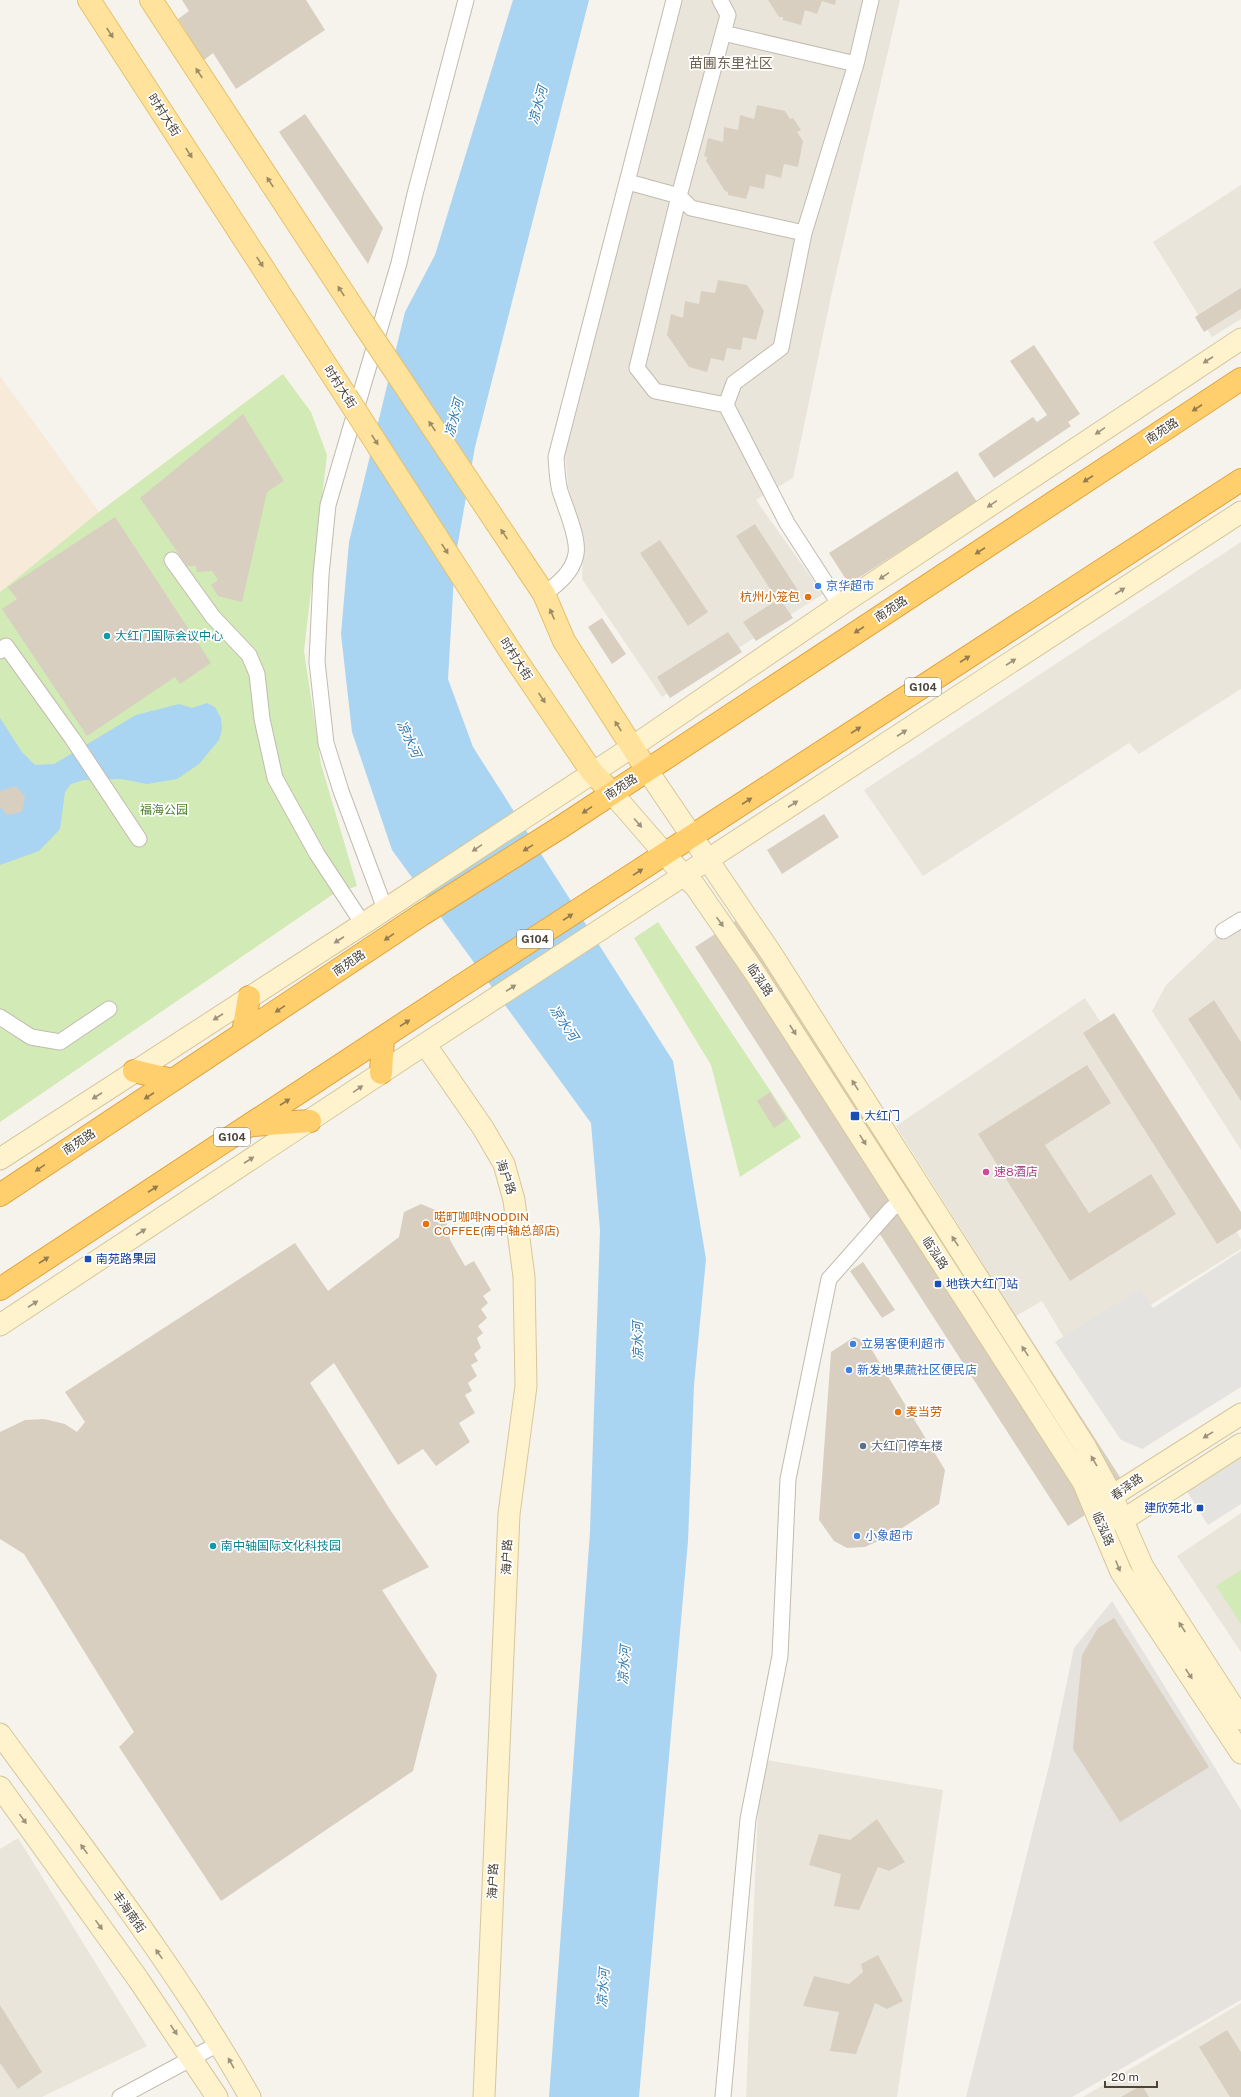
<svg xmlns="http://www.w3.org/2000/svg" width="1241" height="2097" font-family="'Public Sans','Noto Sans SC',sans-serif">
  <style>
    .residential { fill: #eae5da }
    .commercial { fill: #f7ead8 }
    .industrial { fill: #e6e2dd }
    .green { fill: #d2eab5 }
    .parking { fill: #e5e3e0 }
    .water { fill: #a9d4f2 }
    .building { fill: #d8cfc1 }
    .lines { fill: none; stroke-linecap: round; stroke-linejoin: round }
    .street-casing { stroke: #c2bbae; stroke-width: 17 }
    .secondary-casing { stroke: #d6c79b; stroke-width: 23 }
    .primary-casing { stroke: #e6c16a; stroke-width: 24 }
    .highway-casing { stroke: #e0a43c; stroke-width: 24 }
    .street { stroke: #fff; stroke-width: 15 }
    .secondary { stroke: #fff3cd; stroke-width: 21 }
    .primary { stroke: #ffe39c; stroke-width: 22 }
    .highway { stroke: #ffcf6e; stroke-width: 22 }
    .primary-bridge-casing { stroke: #e6c16a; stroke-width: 24; stroke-linecap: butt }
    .primary-bridge { stroke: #ffe39c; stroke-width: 22 }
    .oneway { fill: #9c8c66 }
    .oneway2 { fill: #9c937c }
    .oneway3 { fill: #937c4e }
    .shop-dot { fill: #3f7fe0; stroke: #fff; stroke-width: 1.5 }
    .food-dot { fill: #e8710a; stroke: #fff; stroke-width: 1.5 }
    .culture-dot { fill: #0f9aa8; stroke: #fff; stroke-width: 1.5 }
    .transit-dot { fill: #1a4fb4; stroke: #fff; stroke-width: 1.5 }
    .hotel-dot { fill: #d1479c; stroke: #fff; stroke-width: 1.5 }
    .service-dot { fill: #5c6f8a; stroke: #fff; stroke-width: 1.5 }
    .labels { text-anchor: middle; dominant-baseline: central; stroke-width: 3.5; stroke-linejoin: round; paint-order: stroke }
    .shield { fill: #fff; stroke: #817c74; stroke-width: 1 }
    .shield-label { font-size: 11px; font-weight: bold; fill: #4b4439 }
    .street-label { font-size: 12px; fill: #4b4439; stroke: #fff }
    .shop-label { font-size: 12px; fill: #366cbe; stroke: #fff; text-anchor: start }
    .food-label { font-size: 12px; fill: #c56008; stroke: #fff; text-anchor: start }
    .culture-label { font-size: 12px; fill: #0d838f; stroke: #fff; text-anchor: start }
    .park-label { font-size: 12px; fill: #4a7f2a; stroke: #fff }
    .transit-label { font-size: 12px; fill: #164399; stroke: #fff; text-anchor: start }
    .hotel-label { font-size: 12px; fill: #b23c85; stroke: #fff; text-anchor: start }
    .service-label { font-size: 12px; fill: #4e5e75; stroke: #fff; text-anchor: start }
    .water-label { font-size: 13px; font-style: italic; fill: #2e7ab2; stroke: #fff }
    .quarter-label { font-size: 14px; fill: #6e6250; stroke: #fff }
  </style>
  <rect width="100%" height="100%" fill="#f6f3ec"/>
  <path class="residential" d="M681,0h219l-67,287 -40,191 -37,22 67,94 -161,103 -80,-118 2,-38 -16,-55 -3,-34z
    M1241,185v134l-29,18 -59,-95z
    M1241,542v147l-102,65 -10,-11 -206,133 -59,-86z
    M1241,920v230l-89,-139 14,-26 57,-54z
    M1085,998l156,241v10l-168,104 -31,-52 -26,15 -120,-190z
    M1241,1513v139l-64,-96z
    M760,1759l183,31 -46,307h-151z
    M18,1838l129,208 -105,51h-42v-248z
    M1241,2003v94h-158z"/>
  <path class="commercial" d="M0,376l99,136 -99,80z"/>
  <path class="industrial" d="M1112,1601l129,209v190l-169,97h-106l84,-335 24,-114z"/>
  <path class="green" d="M283,374l28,38 16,43 -23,196 17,113 36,122 -25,9 -332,227v-530l99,-80z
    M658,922l143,215 -61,40 -29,-112 -77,-127z
    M1241,1570v54l-25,-38z"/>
  <path class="parking" d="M1241,1251v136l-99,62 -21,-9 -66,-98 86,-54 12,20z
    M1241,1455v49l-33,21 -22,-35z"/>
  <path class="water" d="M513,0h76l-114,447 -20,112 -7,120 25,68 200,314 33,198 -12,126 -6,156 -49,556h-90l41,-565 10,-302 -9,-107 -199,-273 -40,-118 -11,-98 8,-92 56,-230 30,-57z
    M207,703l8,4 6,11 1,11 -3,11 -20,24 -22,15 -30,5 -26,-5 -37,1 -13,4 -6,8 -5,37 -21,22 -39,14v-147l22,34 13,13 19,-1 82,-49 43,-11 13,4z"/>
  <path class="building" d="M182,0h124l19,30 -89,59 -23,-36 -9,7 -26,-41 11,-8z
    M768,0h68l-1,5 -13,-4 -5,13 -12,-4 -4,15 -18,-5v-3h-4z
    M757,105l28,6 5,8 3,-1 8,12 -4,2 6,9 -5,26 -14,-3 -3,14 -15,-4 -2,15 -14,-3 -4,13 -18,-4v-3l-3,-1 -19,-30 1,-4 -3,-1 4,-18 15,4 1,-15 14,3 2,-15 14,4z
    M305,114l78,114 -15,36 -89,-132z
    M718,280l29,5 17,26 -8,29 -13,-3 -2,13 -14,-2 -3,13 -13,-3 -4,14 -18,-5 -22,-32 4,-21 12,4 2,-17 14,3 2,-13 14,2z
    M1241,288v21l-37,23 -9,-15z
    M1034,345l46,69 -12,8 3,4 -77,52 -16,-24 55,-37 4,5 10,-7 -37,-54z
    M243,414l41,67 -17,11 -25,110 -24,-6 -7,-11 7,-5 -6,-9 -15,1 -1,-6h-9l-47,-68z
    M957,471l20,31 -128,82 -20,-31z
    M115,517l96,146 -31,21 -5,-7 -88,59 -85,-127 15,-10 -9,-12z
    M755,524l44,68 -16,11 10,15 -37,23 -13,-19 34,-22 -41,-64z
    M660,540l48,72 -20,14 -48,-73z
    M602,618l24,36 -14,10 -24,-37z
    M728,632l14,20 -72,46 -13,-21z
    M16,786l9,11 -3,15 -15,3 -7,-8v-16z
    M824,814l15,23 -57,37 -15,-24z
    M754,909l373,579 -59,38 -373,-579z
    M1214,1000l27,42v59l-53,-82z
    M1114,1013l127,199v17l-24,15 -134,-211z
    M1087,1065l24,38 -66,42 44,68 62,-39 25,40 -106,67 -92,-147z
    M770,1092l17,27 -13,9 -17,-27z
    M421,1204l24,10 5,26 15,26 9,-5 17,29 -8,6 5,7 -7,6 6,9 -9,8 5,7 -6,5 4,10 -7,6 4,7 -7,4 6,11 -9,7 4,8 -7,4 10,18 -16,10 11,19 -34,24 -13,-17 -25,16 -64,-102 -24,20 81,128 38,56 -47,23 55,85 -24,96 -192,130 -102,-154 15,-15 -110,-178 -24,-15v-107l25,-12 19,-1 21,5 12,8 8,-10 -20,-30 230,-149 33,48 71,-54 5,-25z
    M863,1262l32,48 -13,8 -32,-47z
    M854,1337l13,5 78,128 -6,34 -46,30 -28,13 -18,1 -13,-7 -15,-21 12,-168z
    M1114,1618l95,149 -89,55 -47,-73 9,-94 16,-27z
    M877,1819l28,43 -16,9 -11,-4 -19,43 -25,-4 7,-32 -32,-9 10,-31 31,6z
    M878,1955l25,46 -16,8 -12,-6 -19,51 -26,-3 9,-39 -36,-6 11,-30 35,8 14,-12 -2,-8z
    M0,2005l42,67 -24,17 -18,-26z
    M1227,2030l14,22v45h-11l-31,-50z
    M1142,2085l7,12h-28z"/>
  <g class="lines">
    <defs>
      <path id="street" d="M723,33l133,31
        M628,182l51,14 49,-181 -8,-15
        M679,196l-42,172 18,23 71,14 61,118 53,82
        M679,196l12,12 113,25
        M726,405l8,-22 47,-35 23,-115 52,-169 15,-64
        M172,560l41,57 36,38 8,19 5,45 13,59 42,76 46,70
        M544,594c14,-10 29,-22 32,-40 3,-16 -11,-47 -16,-63 -3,-11 -3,-23 -4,-34l118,-457
        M0,651l6,-5 66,92 67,101
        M385,909l-44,-118 -15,-48 -9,-81 4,-87 7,-70 71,-242 16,-69 51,-194
        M1223,931l18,-11
        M0,1017l31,20 29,5 49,-33
        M120,2097l100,-54
        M723,2097l25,-278 32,-163 8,-177 41,-200 62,-70 11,-8"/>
      <path id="secondary" d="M647,770l124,183 314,493 27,50 31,71 98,152
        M612,793l72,83 11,10 60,87 328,509 38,90 120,181
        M425,1044l58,84 21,36 10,36 10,77 2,109 -17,128 -25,583
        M0,1159l363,-235 269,-177 208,-142 401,-266
        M0,1325l425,-281 816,-532
        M1104,1508l8,-12 129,-82
        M1110,1518l13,2 118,-76
        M0,1734c86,118 178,235 250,363
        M0,1787l138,192 79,118"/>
      <path id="primary" d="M89,0l257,396
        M151,0l212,323
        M526,567l18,27 20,47 83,129
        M512,654l80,118 20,21"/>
      <path id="highway" d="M243,1033l6,-36
        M134,1071l38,9
        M381,1073l2,-35
        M252,1125l58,-4
        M0,1195l421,-280 140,-88 680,-448
        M0,1289l464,-305 777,-504"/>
    </defs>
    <use href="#street" class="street-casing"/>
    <use href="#secondary" class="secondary-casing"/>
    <use href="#primary" class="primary-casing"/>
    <use href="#highway" class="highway-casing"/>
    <use href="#street" class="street"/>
    <use href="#secondary" class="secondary"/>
    <use href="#primary" class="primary"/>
    <use href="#highway" class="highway"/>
    <defs>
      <path id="primary-bridge" d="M363,323l163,244
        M346,396l166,258"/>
    </defs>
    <use href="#primary-bridge" class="primary-bridge-casing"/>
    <use href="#primary-bridge" class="primary-bridge"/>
  </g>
  <defs><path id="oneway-solid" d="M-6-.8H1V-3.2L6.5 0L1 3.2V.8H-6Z"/></defs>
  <g class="oneway">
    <use href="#oneway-solid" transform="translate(110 33) rotate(57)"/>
    <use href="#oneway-solid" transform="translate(199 73) rotate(-123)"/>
    <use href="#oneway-solid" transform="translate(189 153) rotate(57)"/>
    <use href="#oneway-solid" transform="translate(270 182) rotate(-123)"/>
    <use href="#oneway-solid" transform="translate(260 262) rotate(57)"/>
    <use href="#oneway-solid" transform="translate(341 291) rotate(-123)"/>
    <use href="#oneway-solid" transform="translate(432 426) rotate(-124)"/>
    <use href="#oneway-solid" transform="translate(375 440) rotate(57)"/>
    <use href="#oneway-solid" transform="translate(504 534) rotate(-124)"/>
    <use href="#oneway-solid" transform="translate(445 549) rotate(57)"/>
    <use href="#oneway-solid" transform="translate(552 614) rotate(-113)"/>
    <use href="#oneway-solid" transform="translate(542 698) rotate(56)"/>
    <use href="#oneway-solid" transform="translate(618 726) rotate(-123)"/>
  </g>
  <g class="oneway2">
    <use href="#oneway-solid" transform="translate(1208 360) rotate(147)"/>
    <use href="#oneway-solid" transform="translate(1100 431) rotate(146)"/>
    <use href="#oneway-solid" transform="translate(992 504) rotate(146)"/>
    <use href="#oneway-solid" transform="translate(884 576) rotate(146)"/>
    <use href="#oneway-solid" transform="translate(1120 591) rotate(-33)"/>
    <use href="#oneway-solid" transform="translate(1011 662) rotate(-33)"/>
    <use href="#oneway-solid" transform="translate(902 733) rotate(-33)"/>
    <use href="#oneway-solid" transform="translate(793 804) rotate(-33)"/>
    <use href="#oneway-solid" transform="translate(638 823) rotate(49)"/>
    <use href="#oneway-solid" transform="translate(477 848) rotate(146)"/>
    <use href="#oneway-solid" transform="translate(720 922) rotate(55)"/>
    <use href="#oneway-solid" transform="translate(339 940) rotate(147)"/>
    <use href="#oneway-solid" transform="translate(511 988) rotate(-33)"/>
    <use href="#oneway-solid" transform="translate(218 1017) rotate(147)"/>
    <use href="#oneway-solid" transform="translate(793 1030) rotate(57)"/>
    <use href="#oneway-solid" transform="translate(855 1085) rotate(-123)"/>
    <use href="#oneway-solid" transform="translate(358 1089) rotate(-34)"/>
    <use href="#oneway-solid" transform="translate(97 1096) rotate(147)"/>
    <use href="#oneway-solid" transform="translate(863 1140) rotate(58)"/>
    <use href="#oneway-solid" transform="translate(249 1160) rotate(-33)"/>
    <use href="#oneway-solid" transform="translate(141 1232) rotate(-33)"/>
    <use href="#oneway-solid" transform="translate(955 1241) rotate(-123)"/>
    <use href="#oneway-solid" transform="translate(33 1304) rotate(-33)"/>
    <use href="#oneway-solid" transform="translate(1025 1351) rotate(-123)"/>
    <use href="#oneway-solid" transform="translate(1208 1435) rotate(148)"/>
    <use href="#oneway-solid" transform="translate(1094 1461) rotate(-120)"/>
    <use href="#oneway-solid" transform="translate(1118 1566) rotate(68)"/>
    <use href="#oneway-solid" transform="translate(1182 1627) rotate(-123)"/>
    <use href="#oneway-solid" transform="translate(1189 1674) rotate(56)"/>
    <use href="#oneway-solid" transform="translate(23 1819) rotate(54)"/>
    <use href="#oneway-solid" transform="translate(84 1849) rotate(-126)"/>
    <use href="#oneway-solid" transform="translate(99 1925) rotate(54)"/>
    <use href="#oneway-solid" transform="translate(159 1954) rotate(-125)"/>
    <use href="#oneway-solid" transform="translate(174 2030) rotate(56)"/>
    <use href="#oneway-solid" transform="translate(231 2063) rotate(-119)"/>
  </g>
  <g class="oneway3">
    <use href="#oneway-solid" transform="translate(1197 408) rotate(147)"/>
    <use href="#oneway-solid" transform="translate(1088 479) rotate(147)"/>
    <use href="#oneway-solid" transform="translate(980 551) rotate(147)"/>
    <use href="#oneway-solid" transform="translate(859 630) rotate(147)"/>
    <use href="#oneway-solid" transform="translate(965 659) rotate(-33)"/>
    <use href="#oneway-solid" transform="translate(856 730) rotate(-33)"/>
    <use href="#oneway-solid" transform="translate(747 801) rotate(-33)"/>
    <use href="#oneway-solid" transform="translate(587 810) rotate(146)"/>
    <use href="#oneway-solid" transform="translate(528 848) rotate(148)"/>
    <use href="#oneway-solid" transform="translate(638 872) rotate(-33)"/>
    <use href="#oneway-solid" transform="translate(568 917) rotate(-33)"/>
    <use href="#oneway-solid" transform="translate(389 937) rotate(146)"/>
    <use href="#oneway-solid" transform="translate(280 1009) rotate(146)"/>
    <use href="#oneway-solid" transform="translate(405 1023) rotate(-33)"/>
    <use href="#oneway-solid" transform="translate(149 1096) rotate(147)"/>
    <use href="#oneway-solid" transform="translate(285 1102) rotate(-33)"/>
    <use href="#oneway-solid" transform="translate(40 1168) rotate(146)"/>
    <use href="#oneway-solid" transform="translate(153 1189) rotate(-33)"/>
    <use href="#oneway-solid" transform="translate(44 1260) rotate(-33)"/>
  </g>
  <g class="shop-dot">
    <circle cx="818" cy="586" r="4"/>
    <circle cx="853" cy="1344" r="4"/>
    <circle cx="849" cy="1370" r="4"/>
    <circle cx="857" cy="1536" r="4"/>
  </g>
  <g class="food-dot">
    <circle cx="808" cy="597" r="4"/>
    <circle cx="426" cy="1224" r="4"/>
    <circle cx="898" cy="1412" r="4"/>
  </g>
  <g class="culture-dot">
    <circle cx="107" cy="636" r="4"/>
    <circle cx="213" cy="1546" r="4"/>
  </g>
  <g class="transit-dot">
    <rect x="850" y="1111" width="10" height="10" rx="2"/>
    <rect x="84" y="1255" width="8" height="8" rx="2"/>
    <rect x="934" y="1280" width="8" height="8" rx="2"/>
    <rect x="1196" y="1504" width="8" height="8" rx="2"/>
  </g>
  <circle class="hotel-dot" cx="986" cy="1172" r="4"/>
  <circle class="service-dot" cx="863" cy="1446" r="4"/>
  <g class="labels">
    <g class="shield">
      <rect x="905" y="678" width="36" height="18" rx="3"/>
      <rect x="517" y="930" width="36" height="18" rx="3"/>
      <rect x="214" y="1128" width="36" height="18" rx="3"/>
    </g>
    <g class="shield-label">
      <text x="923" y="687">G104</text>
      <text x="535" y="939">G104</text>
      <text x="232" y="1137">G104</text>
    </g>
    <g class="street-label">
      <text transform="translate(164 115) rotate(57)">时村大街</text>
      <text transform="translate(340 387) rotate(57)">时村大街</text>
      <text transform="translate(1162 431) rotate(-33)">南苑路</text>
      <text transform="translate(891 609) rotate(-33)">南苑路</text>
      <text transform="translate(516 659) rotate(57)">时村大街</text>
      <text transform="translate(621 787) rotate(-33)">南苑路</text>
      <text transform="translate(349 963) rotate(-34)">南苑路</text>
      <text transform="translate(760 980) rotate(56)">临泓路</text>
      <text transform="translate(79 1142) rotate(-33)">南苑路</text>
      <text transform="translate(506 1177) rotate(71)">海户路</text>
      <text transform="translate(935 1253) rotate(57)">临泓路</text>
      <text transform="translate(1127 1487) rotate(-36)">春泽路</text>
      <text transform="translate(1103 1529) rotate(67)">临泓路</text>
      <text transform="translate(507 1557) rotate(-88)">海户路</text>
      <text transform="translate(493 1881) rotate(-88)">海户路</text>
      <text transform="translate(129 1912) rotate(55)">丰海南街</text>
    </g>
    <g class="shop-label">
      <text x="826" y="586">京华超市</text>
      <text x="861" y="1344">立易客便利超市</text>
      <text x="857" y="1370">新发地果蔬社区便民店</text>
      <text x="865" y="1536">小象超市</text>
    </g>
    <g class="food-label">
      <text x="800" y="597" text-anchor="end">杭州小笼包</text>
      <text x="434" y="1217">喏町咖啡NODDIN<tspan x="434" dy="14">COFFEE(南中轴总部店)</tspan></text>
      <text x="906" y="1412">麦当劳</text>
    </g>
    <g class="culture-label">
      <text x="115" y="636">大红门国际会议中心</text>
      <text x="221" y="1546">南中轴国际文化科技园</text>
    </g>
    <g class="park-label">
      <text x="164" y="810">福海公园</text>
    </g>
    <g class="transit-label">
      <text x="864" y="1116">大红门</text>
      <text x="96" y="1259">南苑路果园</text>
      <text x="946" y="1284">地铁大红门站</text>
      <text x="1192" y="1508" text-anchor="end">建欣苑北</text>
    </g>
    <g class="hotel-label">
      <text x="994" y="1172">速8酒店</text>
    </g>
    <g class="service-label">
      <text x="871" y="1446">大红门停车楼</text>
    </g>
    <g class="water-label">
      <text transform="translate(538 105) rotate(-75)">凉水河</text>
      <text transform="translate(454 418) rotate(-75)">凉水河</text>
      <text transform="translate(409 739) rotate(65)">凉水河</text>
      <text transform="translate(564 1023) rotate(56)">凉水河</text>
      <text transform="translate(638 1341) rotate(-91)">凉水河</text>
      <text transform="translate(624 1665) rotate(-86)">凉水河</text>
      <text transform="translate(603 1988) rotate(-86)">凉水河</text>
    </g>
    <g class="quarter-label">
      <text x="731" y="63">苗圃东里社区</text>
    </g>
  </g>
  <path d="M1105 2081v6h52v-6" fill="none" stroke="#4b4439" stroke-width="2"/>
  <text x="1111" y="2081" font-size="12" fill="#4b4439" stroke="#ffffff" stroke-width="3" paint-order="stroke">20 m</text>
</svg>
